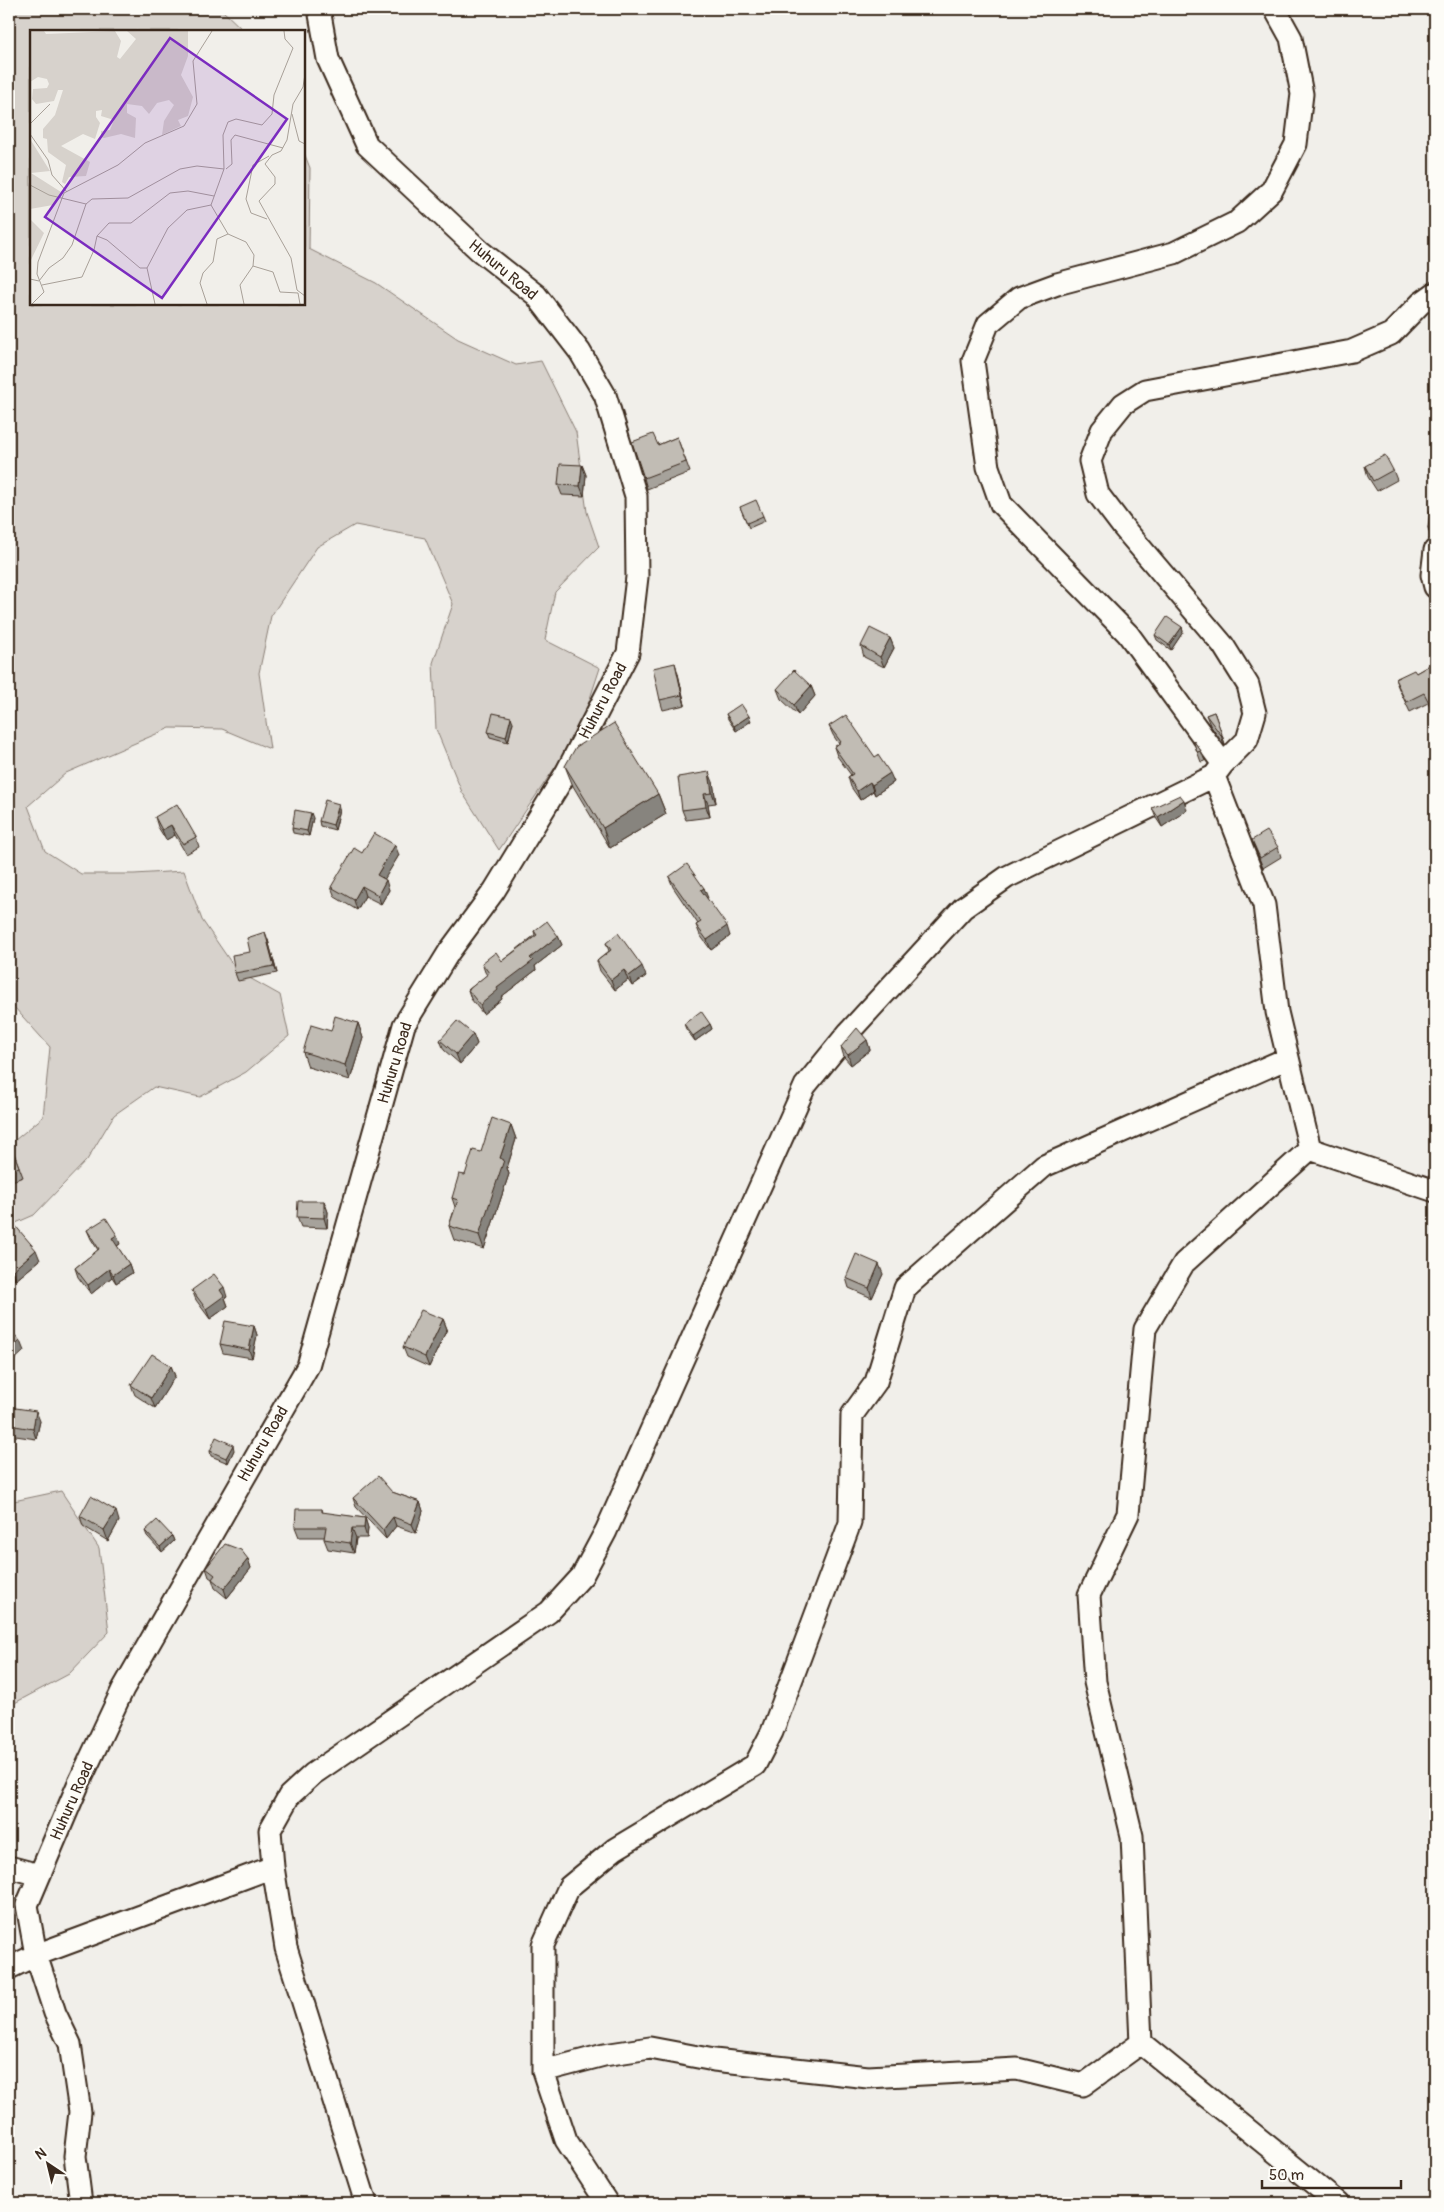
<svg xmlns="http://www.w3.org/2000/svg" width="1444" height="2212" font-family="Pangolin,sans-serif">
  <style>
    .green { fill: #d7d2cc; stroke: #897e75 }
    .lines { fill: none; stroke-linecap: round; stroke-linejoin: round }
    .street-casing { stroke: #3b2a1e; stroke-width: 25 }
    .street { stroke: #fdfcf7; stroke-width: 21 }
    .wall { fill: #a6a29b; stroke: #3b2a1e }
    .shaded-wall { fill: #87847e; stroke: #3b2a1e }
    .building { fill: #c1bcb4; stroke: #3b2a1e }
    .labels { text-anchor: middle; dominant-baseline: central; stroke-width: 4; stroke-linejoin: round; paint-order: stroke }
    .street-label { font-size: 16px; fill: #3b2a1e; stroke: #fdfcf7 }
    .inset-road { fill: none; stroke: #a8a098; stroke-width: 1 }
    .view { fill: #7b2cbf; fill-opacity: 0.15; stroke: #7b2cbf; stroke-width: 2.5 }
    .inset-edge { fill: none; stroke: #3b2a1e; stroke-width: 2.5 }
  </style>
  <rect width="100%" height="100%" fill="#f1efea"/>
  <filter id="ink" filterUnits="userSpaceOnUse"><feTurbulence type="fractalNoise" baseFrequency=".02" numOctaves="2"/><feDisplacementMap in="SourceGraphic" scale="10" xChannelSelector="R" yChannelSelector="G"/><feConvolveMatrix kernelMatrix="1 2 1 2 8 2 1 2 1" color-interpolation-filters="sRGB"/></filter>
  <g filter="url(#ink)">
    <path class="green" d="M9,9h212l23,22h-213v273h273v-151l6,15 -1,81 67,34 82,56 58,26 25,-4 35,71 11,80 12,35 -44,45 -10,48 55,28 -21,64 -80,118 -37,-58 -26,-63 -3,-66 20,-59 -28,-66 -70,-13 -38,22 -46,69 -12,57 11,76 -48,-20 -52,-1 -104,45 -38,33 17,45 36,23h53l50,-3 18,49 35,51 43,24 9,41 -43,36 -46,25 -46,-10 -40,28 -27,45 -53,55 -25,11v-81l34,-28 7,-70 -36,-40 -5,1z
      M61,1491l38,57 10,84 -40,42 -60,32v-204z"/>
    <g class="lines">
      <defs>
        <path id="street" d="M1435,550l-3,25 3,12
          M1223,764l24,-24 8,-27 -7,-28 -25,-40 -100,-118 -25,-33 -8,-33 12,-31 21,-26 22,-14 207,-39 39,-17 30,-31 14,-10
          M1214,776l9,-12 -95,-130 -127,-130 -13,-37 -15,-106 15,-37 31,-26 38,-14 117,-31 63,-31 35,-32 24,-46 6,-50 -11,-56 -16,-29
          M1310,1149l125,42
          M9,1867l30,8
          M273,1867l13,81 80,255
          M9,1968l27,-13 237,-88 -3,-37 19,-34 24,-22 236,-162 33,-36 24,-45 199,-445 44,-54 114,-124 44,-31 207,-101 50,129 13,107 33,137 -126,114 -39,66 -17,185 -39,81 6,87 37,154 9,207 197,160
          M543,2071l61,-16 46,-7 64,12 154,17 149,-8 66,16 58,-42
          M81,2203l-6,-47 5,-44 -10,-68 -15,-31 -19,-58 -9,-50 51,-120 45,-96 185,-323 96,-341 45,-73 45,-61 72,-118 62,-120 9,-76 -1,-81 -31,-101 -25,-43 -44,-57 -56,-44 -113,-106 -39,-86 -9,-50
          M607,2203l-41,-63 -23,-69v-126l26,-58 46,-38 140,-84 17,-33 78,-209 2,-108 24,-33 29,-94 139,-122 244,-108"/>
      </defs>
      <use href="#street" class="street-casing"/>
      <use href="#street" class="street"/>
    </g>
    <path class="wall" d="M677,437l13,35 -43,17 -3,-11 14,-33z
      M582,465l4,10 -2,21 -22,-1 -4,-10z
      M1365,466l28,4 4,10 -20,11 -9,-14z
      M1435,502v37l-4,-1 -3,-10 4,-17z
      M740,507l23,9 2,5 -16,7z
      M1182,627l1,5 -12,18 -14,-10 -2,-5z
      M890,638l4,10 -10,19 -20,-10 -3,-11z
      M1435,662v55l-7,-14 -18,9 -11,-23 -4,-10 21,-6z
      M678,674l7,31 -22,5 -3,-10z
      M811,686l4,10 -17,19 -17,-16 -4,-10z
      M1214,712l11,32 -1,1 -14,-20 -4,-10z
      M726,714l25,7 -15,10 -8,-12z
      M513,722l-5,20 -18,-5 -2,-5z
      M829,726l46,31 19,25 -19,13 -2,-4 -13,9 -9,-13 -3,-10 3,-2 -14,-19 -3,-9 5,-3 -6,-9z
      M1193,740l8,11 4,10 -4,1z
      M565,766l93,28 8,20 -56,34 -37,-62z
      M713,782l3,21 -8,1 2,13 -24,3 -4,-10z
      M1152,808l35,2 -25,17 -6,-9z
      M340,809l-5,21 -15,-4 -1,-5z
      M155,817l41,20 3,10 -13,7 -11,-19 -9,5 -8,-13z
      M313,818l-4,18 -16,-3 -1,-5z
      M1252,840l26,7 3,10 -18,11z
      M362,853l37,2 -15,24 5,11 -8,14 -16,-8 -8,14 -22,-13 -4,-10z
      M669,877l35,11 3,11 23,37 -19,14 -11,-15 -4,-10 2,-1 -25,-37z
      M534,931l24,5 4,9 -27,21 1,4 -35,27 1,2 -19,15 -12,-15 -3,-9 19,-15 -2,-3 -3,-9 20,-2 33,-26z
      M268,940l9,33 -39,8 -3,-8 15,-21z
      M606,943l40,33 -14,10 -4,-6 -13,10 -15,-19 -3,-10 12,-10z
      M358,1023l5,15 -13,42 -42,-13 -5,-15 28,-21z
      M684,1024h26l2,5 -17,12 -9,-12z
      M473,1034l4,10 -17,20 -16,-14 -4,-10z
      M867,1040l3,10 -19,15 -7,-8 -3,-10z
      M511,1125l5,14 -9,29 2,6 -25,75 -30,-9 -5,-14 6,-19 -3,-9 13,-23 16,-23z
      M13,1151l10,26 -14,5v-30z
      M324,1201l4,11 -1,16 -26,-1 -4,-10z
      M9,1227l31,33 -24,20 -1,-1 -6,5z
      M87,1230l33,14 -3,2 12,18 3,9 -16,10 -4,-6 -21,17 -13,-17 -3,-9 23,-18 -7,-11z
      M883,1274l-11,24 -23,-10 -3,-10z
      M192,1290l35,7 -2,1 3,8 -18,13 -14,-19z
      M443,1319l4,10 -18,38 -22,-10 -4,-10z
      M254,1326l3,9 -5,23 -29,-5 -3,-9z
      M171,1366l4,10 -20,32 -20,-13 -4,-10z
      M9,1407l31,14 -4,18 -27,-4z
      M234,1450l-6,13 -17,-7 -1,-5z
      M392,1492l28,10 3,9 -7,22 -20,-7 -10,13 -30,-32 -3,-9z
      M322,1509l1,4 42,5 3,10 -1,10h-11l-2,15 -26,-4 -4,-10 1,-2h-26l-4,-10z
      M80,1516l39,5 -11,20 -25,-15z
      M145,1531l27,5 2,5 -12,11 -15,-16z
      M248,1559l3,9 -24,30 -12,-10 -3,-9 -3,-2 -3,-9z"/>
    <path class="shaded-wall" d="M582,465l4,10 -2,21 -4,-10z
      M1182,627l1,5 -12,18 -2,-5z
      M890,638l4,10 -10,19 -4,-10z
      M675,663l3,11 7,31 -3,-10z
      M811,686l4,10 -17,19 -4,-10z
      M1214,712l11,32 -1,1 -3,-10z
      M749,716l2,5 -15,10 -2,-5z
      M511,717l2,5 -5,20 -2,-5z
      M709,772l4,10 3,21 -4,-10z
      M890,773l4,9 -19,13 -3,-10z
      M870,782l3,9 -13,9 -3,-9z
      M658,794l8,20 -56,34 -7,-20z
      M704,794l4,10 2,13 -4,-10z
      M1184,800l3,10 -25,17 -4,-10z
      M339,804l1,5 -5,21 -2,-5z
      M311,813l2,5 -4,18 -2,-5z
      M171,825l4,10 -9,5 -4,-10z
      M395,845l4,10 -18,30 -4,-10z
      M386,880l3,10 -8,14 -3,-9z
      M362,886l3,10 -8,14 -3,-10z
      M704,888l4,10 -3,2 -4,-10z
      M727,926l3,10 -19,14 -4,-10z
      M265,932l3,8 9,33 -3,-7z
      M558,936l4,9 -27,21 1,4 -35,27 1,2 -19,15 -3,-9 17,-17 33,-30z
      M642,966l4,10 -14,10 -3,-10z
      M624,970l4,10 -13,10 -4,-10z
      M358,1023l5,15 -13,42 -5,-15z
      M710,1024l2,5 -17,12 -2,-5z
      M473,1034l4,10 -17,20 -4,-10z
      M867,1040l3,10 -19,15 -3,-10z
      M511,1125l5,14 -9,29 2,6 -25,75 -5,-14 21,-77z
      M324,1201l4,11 -1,16 -3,-10z
      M117,1235l3,9 -5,3 -3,-9z
      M36,1250l4,10 -24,20 -3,-10z
      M129,1264l3,9 -16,10 -3,-8z
      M879,1264l4,10 -11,24 -3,-10z
      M11,1269l4,10 -6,5v-13z
      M109,1269l3,8 -21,17 -3,-9z
      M224,1287l3,10 -2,1 3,8 -18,13 -4,-10 14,-19z
      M443,1319l4,10 -18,38 -4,-10z
      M254,1326l3,9 -5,23 -3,-8z
      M20,1341l4,10 -15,14v-14z
      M171,1366l4,10 -20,32 -4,-10z
      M36,1411l4,10 -4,18 -3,-10z
      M233,1445l1,5 -6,13 -2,-5z
      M420,1502l3,9 -7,22 -4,-9z
      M116,1511l3,10 -11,20 -4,-11z
      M393,1517l3,9 -10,13 -3,-9z
      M365,1518l3,10 -1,10 -3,-10z
      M352,1528l4,10 -2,15 -4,-10z
      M172,1536l2,5 -12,11 -2,-5z
      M248,1559l3,9 -24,30 -3,-9z"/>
    <path class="building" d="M653,434l5,11 19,-8 9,25 -42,16 -12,-36z
      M1385,455l8,15 -20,11 -8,-15z
      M560,464l22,1 -2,21 -22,-1z
      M756,500l7,16 -16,7 -7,-16z
      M1435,502v27l-7,-1 2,-18 2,1z
      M1167,617l15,10 -13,18 -14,-10z
      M870,628l20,10 -10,19 -19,-11z
      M1435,662v52l-11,-21 -18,9 -11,-23 19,-9 2,3z
      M675,663l7,32 -22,5 -7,-32z
      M794,670l17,16 -17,19 -17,-16z
      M741,704l8,12 -15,10 -8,-12z
      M1214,712l8,22 -1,1 -15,-20z
      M493,713l18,4 -5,20 -18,-5z
      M846,715l29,42 3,-2 12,18 -18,12 -2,-3 -13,9 -9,-14 5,-3 -19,-27 7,-5 -12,-16z
      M614,723l44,71 -55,34 -38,-62 11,-19z
      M1193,740l8,11 -4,1z
      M709,772l3,21 -8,1 2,13 -24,3 -4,-33z
      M1180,795l4,5 -26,17 -6,-9z
      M325,800l14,4 -6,21 -14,-4z
      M177,804l19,33 -13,7 -12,-19 -9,5 -7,-13z
      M295,810l16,3 -4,18 -15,-3z
      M1267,831l11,16 -18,11 -8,-18z
      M374,833l21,12 -18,30 9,5 -8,15 -16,-9 -8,14 -23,-13 23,-39 8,5z
      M687,864l17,24 -3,2 26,36 -20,14 -11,-15 5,-3 -32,-45z
      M547,921l11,15 -28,22 3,3 -36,27 1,2 -18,15 -12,-15 21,-17 -7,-10 14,-11 6,9 35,-26 -3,-4z
      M265,932l9,34 -39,7 -3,-18 18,-3 -3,-14z
      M618,933l24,33 -13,10 -5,-6 -13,10 -14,-19 14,-11 -5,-7z
      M701,1011l9,13 -17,12 -9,-12z
      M335,1016l23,7 -13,42 -42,-13 8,-27 20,6z
      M457,1021l16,13 -17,20 -16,-14z
      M857,1028l10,12 -19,15 -7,-8z
      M492,1118l19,7 -11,33 4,2 -25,75 -30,-9 9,-26 -6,-2 7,-24 6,1 8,-25 8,2z
      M13,1151l6,16 -10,4v-19z
      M298,1201h26v17l-27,-1z
      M106,1218l11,17 -5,3 17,26 -16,11 -4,-6 -21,16 -13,-17 24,-19 -12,-19z
      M13,1223l23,27 -23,20 -2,-1 -2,2v-44z
      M856,1254l23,10 -10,24 -23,-10z
      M214,1274l10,13 -4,3 4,6 -18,13 -14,-19z
      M421,1310l22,9 -18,38 -22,-10z
      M225,1321l29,5 -5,24 -29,-6z
      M9,1328l11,13 -11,10z
      M152,1354l19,12 -20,32 -20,-13z
      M9,1407l27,4 -3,18 -24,-4z
      M216,1437l17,8 -7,13 -16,-7z
      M378,1476l14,16 28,10 -8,22 -19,-7 -10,13 -30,-32z
      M91,1496l25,15 -12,19 -24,-14z
      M296,1509h26v3l43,6 -1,10h-12l-2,15 -26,-4 2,-12h-31z
      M157,1520l15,16 -12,11 -15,-16z
      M225,1544l16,6 7,9 -24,30 -12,-10 3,-4 -9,-7z"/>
  </g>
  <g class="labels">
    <g class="street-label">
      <text transform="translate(503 270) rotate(40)">Huhuru Road</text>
      <text transform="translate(603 701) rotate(-62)">Huhuru Road</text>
      <text transform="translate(395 1063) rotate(-73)">Huhuru Road</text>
      <text transform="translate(263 1444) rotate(-60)">Huhuru Road</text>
      <text transform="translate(72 1801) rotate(-66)">Huhuru Road</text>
    </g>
  </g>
  <g transform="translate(30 30)">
    <rect width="275" height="275" fill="#f1efea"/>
    <path d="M0,1h14l2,3 69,-3 6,10 -4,16 3,2 16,-20 -9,-8h61v25l-7,19 12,22 -5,19 -10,4 3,6 -19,9 2,-14 10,-16 -5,-5 -12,3 -8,11 -7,-8 -15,-2v9l9,5 -1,20 -14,-4 -17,4 -3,-1v-6l9,-1 4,-10 -13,-4 1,-6 -6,1v6l4,6 -5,16 -12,-5 -22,12 29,16 -4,14 -17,1 -4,7 -3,-2 4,-17 -18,-13 -1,-13 -4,-1v-9l12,-14 8,-25h-5l-4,11 -18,3 -4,-5 1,-10 14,-1 2,-4 -2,-5 -9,-2 -8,5zM0,109l20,32 -19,2 30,19 -8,13 -23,4zM0,189l14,14 -14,29z" fill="#d7d2cc"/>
    <path class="inset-road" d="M275,44l-2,13 -10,17 -6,36 -6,11 -9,4 -7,9 10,13v7l-16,17 32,57 6,32 8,6M262,84l7,27 6,3M0,94l20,-20M0,104l18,26 4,15 15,17M194,139l-1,-34 5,-13 8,-3 26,6 10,-11 2,-19 19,-47 -8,-9 -1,-8M196,139l6,-5 -1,-24 4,-5 48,13M0,155l19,10 37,9 6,-5 36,-1 52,-29 17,-3 27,3 -13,36 -24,5 -19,18 -21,40 8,36M237,189l-16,-6 -5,-14 7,-34 16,-9M198,204l18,8 8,13 -1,11 20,6 7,20 18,1 2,11M67,206l10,4 33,28h7M0,249l9,2 10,-13 14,-10 9,-13 14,-41M12,255l40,-8 12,-27 3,-14 12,-13h22l39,-30 18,-2 26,5M2,274l12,-12 -7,-18 1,-12 26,-69 54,-28 27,-22 39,-17 13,-22 -4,-43 19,-30M177,274l-7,-21 3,-10 10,-11 4,-23 11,-5 -17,-29M214,274l-4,-19 13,-19"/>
    <path class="view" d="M140,8l117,81 -125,179 -117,-81z"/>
    <rect width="275" height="275" class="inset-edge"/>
  </g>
  <rect width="1444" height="2212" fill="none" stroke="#fdfcf7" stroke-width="30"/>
  <rect x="15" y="15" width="1414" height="2182" fill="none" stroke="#3b2a1e" stroke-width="2" filter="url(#ink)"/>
  <g transform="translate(48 2164) rotate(325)" stroke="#fdfcf7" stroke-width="4" paint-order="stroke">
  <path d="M0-4L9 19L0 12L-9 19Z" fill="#3b2a1e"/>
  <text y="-8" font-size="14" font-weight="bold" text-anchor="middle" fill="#3b2a1e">N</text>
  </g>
  <path d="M1262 2180v8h139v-8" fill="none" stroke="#3b2a1e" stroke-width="2.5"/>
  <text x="1269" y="2180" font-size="15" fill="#3b2a1e" stroke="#fdfcf7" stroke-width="4" paint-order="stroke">50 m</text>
</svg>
